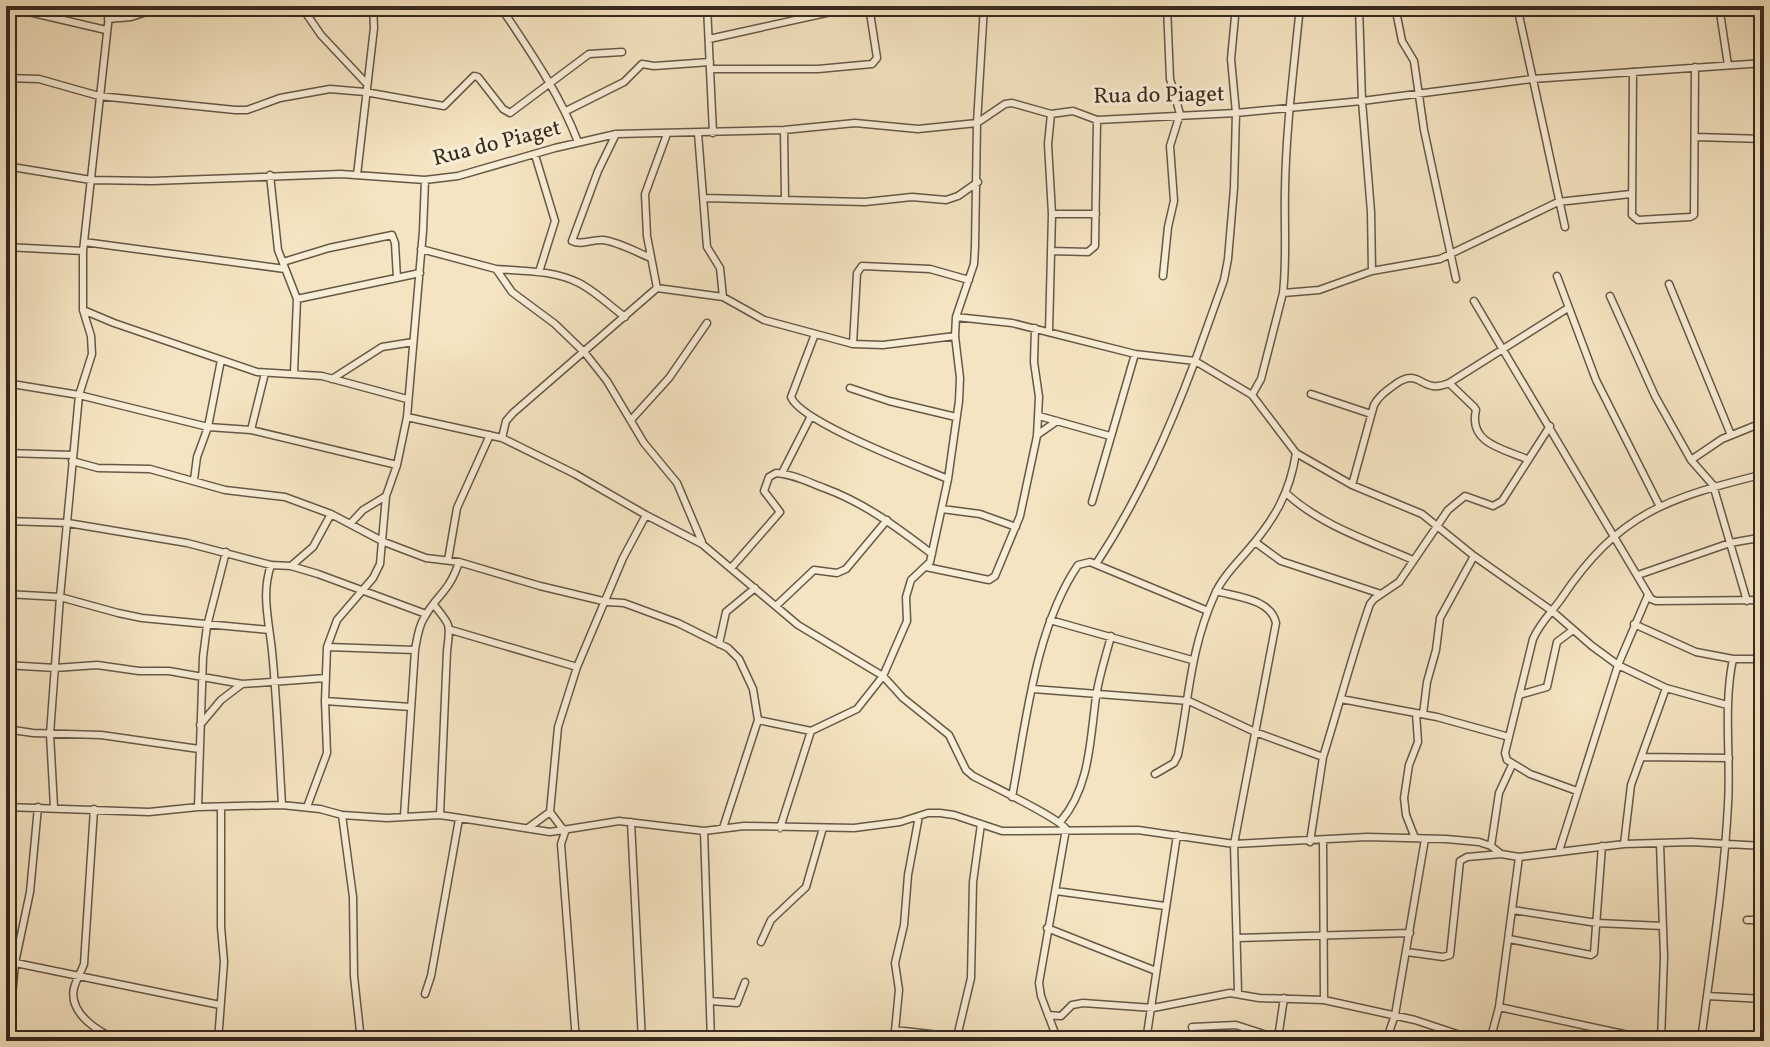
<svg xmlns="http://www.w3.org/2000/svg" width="1770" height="1047" font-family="Vollkorn,serif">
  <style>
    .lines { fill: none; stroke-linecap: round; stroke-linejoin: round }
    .minor-casing { stroke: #665847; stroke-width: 9 }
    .minor { stroke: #f8edd7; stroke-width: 6 }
    .labels { text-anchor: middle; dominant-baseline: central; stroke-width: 6; stroke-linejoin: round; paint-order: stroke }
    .street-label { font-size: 22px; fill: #36291e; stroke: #f8edd7 }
  </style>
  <rect width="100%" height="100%" fill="#f5e4c1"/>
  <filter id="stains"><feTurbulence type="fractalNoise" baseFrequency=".0025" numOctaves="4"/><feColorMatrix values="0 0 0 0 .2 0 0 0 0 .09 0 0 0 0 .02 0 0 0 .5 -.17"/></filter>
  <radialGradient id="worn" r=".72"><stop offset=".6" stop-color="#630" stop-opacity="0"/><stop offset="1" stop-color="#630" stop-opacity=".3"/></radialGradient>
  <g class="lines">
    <defs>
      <path id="minor" d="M301,6l20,29 45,48
        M500,6c29,44 59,86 78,136
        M707,6l6,127
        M1359,6l3,95 9,111 1,59
        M1395,6l7,35 12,20 10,69 32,149
        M1517,6l48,221
        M1719,6l9,59
        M1646,7l20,-1
        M6,10l23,2 77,18
        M108,19l23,-2 34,-11
        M709,39l149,-33
        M710,69h108l54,-5 5,-6 -8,-52
        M1633,72l-1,143 6,5 52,-3 4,-2 1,-148
        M6,78l33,1 60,17 136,14h12l33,-12 50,-9 35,3 79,14 30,-30 4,1 25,32 7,4 79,-59 33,-2
        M566,111l58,-29 18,-18 12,2 56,-4
        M784,130l1,70
        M698,133l9,114 13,21 3,29
        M616,134l-18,37 -26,70c10,5 20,-2 31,-1 16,2 33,12 48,18
        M1695,137l69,2
        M535,155l20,66 -16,51
        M6,166l85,14 61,1 189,-7 84,6 33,-4 97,-28 61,-14 168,-4 71,-7 63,6 59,-6 28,-19 7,-1 39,11 22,-3 24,9 139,-7 126,-12 170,-22 232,-16
        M270,175l8,75 19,49 123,-26
        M357,175l17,-147 -1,-22
        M704,198l161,4 47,-5 34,3 12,-4 20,-14
        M1052,214h44
        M84,242l201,27
        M6,247l77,4
        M421,249l75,20 16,23 43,32 30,29 22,28 37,62 33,40 25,59
        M1051,251l37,1 7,-6 2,-126
        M283,262l46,-14 63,-13 3,8 2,35
        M496,269c27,2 57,1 83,14 16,8 31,23 46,34
        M1163,276l5,-49 6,-26 -4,-55 10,-32 -10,-35 -3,-73
        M1557,276l39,104 63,125
        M1669,284l62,151
        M657,288l66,9 41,23 89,24 30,1 72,-9
        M1283,293c4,-35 1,-68 2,-104 1,-61 9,-122 15,-183
        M1610,296l45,100 36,64 22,25 34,116
        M1474,301l177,298 5,2 108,-1
        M83,310l31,13 143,49 65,4 85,23
        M956,317l56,6 123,31 60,7 29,-81 4,-21 6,-71 2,-75 -5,-54 5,-53
        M1049,332l3,-118 -4,-70 3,-30
        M815,334l-24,63c9,25 129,70 157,82
        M853,344l4,-71 5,-7 68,3 39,11
        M294,373l3,-74
        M332,379l50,-32 31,-5
        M6,383l73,12 129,32 43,3 146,35
        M1449,383l25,24 2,3c-8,33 27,39 51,49
        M850,388l39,13 67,16
        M1311,394l60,20
        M1252,395l9,-16 22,-86 36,-3 53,-19 68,-12 118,-57 73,-8
        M1039,416l71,20
        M407,417l95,21 73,36 71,41 56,29 96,81 85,51 20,22 46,37 17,35 7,6c17,9 86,42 93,53l-27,154 2,13 17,45
        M631,420l38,-42 38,-55
        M251,430l14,-57
        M1037,435l20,-14
        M502,438l4,-17 7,-8 144,-125 -10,-52 -2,-42 22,-60
        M6,453l67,2
        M1691,460l31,-21 42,-17
        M72,461l26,7 52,1 75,21 60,7 46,17 53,28 42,16 33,4 81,24 67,16 17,1 54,20 50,25 11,11 14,30 5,31 -35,108
        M782,473l29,-57
        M194,480l3,-23 11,-30 13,-67
        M1352,485l22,-80c5,-9 11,-13 19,-19 28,-22 27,10 56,-3l119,-75
        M1287,494c35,32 83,47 126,66
        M1092,502l43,-148
        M942,509l38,5 36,13
        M6,521l62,2 119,20 84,22 20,1 27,8 108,40
        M350,524l13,-14 23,-14
        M1255,542l26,19 100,33
        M448,560l9,-52 33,-73
        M1096,564c42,-64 72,-131 99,-203l57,34 44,58 56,32 70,29 52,42 78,55 40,35 26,19 48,23 61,17
        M271,565c-10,29 -2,56 1,86 5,51 7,103 10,154
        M291,566l22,-19 18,-33
        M732,567l48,-55 -16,-21 5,-14 7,-4c17,1 32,9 48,15 41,15 74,40 108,66
        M926,567l63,13 6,-4 25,-60 17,-80 2,-39 -5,-35 1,-34
        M1638,575l92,-32 34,-6
        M1216,591c21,6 55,8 60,32l-42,221 4,149
        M6,594l54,3 58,16 24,5 127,12
        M434,605c18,22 16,19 13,46l-7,164
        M776,606l38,-36 23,3 9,-4 41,-49
        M1050,620l142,40
        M1634,624l62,28 37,7c-10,48 -2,96 -5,145 -4,80 -17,158 -27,237
        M451,630l126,37
        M719,644l7,-32 29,-24
        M327,647l88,3
        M1733,659h31
        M6,665l49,3 42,-3 42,6h30l73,13 84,-6
        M1033,689l156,12 66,31 68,25 -13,85
        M1519,695l28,-8 10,-45 16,-12
        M1341,699l96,18 72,20
        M325,701l86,6
        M1423,714l4,-32 9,-32 4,-32 34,-62
        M758,720l53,11
        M200,725l21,-25 21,-16
        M6,729l27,4 68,2 98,14
        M1323,757c16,-51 29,-102 47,-153l4,-5 25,-17 49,-72 17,-14 28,10 9,-5 48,-75
        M1642,757l87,1
        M1155,774l19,-11 4,-8c11,-57 12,-106 37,-161 7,-16 21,-30 33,-44 26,-30 42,-57 48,-97
        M1577,791l-47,-17 -23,-14 -2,-7 28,-114c7,-16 18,-26 28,-40 58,-87 107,-101 203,-125
        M1012,797c14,-74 23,-169 66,-232l12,-3 118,49
        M6,807l143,5 49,-5 84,-2 38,4 22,6 45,3 53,-3 110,17 69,-11 85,10 40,-5 110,2 46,-6 28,-9h12l14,2 48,16 136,-1 96,14 133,-7 79,2 33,3 12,4 10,8 18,3 105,-13 67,-2 73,4
        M54,807l-4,-73 10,-137 19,-202 13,-41 -1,-18 -8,-26v-59l27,-245
        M198,807l5,-150 4,-31 19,-74
        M307,807l20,-54 -2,-52 2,-54 10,-27 36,-42 7,-14 6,-68 11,-31 10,-48 16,-186 2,-51
        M94,809l-10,155c-3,8 -8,16 -10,24 -6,26 26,45 46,53
        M342,815l11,82 1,79 7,65
        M404,816l11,-166c2,-11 3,-22 9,-32 13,-24 25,-25 35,-56
        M1061,821c29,-34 29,-81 35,-124 3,-21 10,-41 15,-61
        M631,822l11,219
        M528,828l22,-16
        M780,828l31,-97 46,-22 26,-33 24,-55 -1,-24 5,-17 19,-18 18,-83 11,-78 1,-23 -5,-42 1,-19 18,-53 1,-17 2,-124 7,-117
        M704,831l7,210
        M1415,838l-9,-23 -2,-17 5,-33 9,-23 -2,-29
        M1323,841l1,159
        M1624,844l7,-59 35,-97
        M1660,844l4,113 -3,84
        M1491,846l8,-53 13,-28
        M1559,851l59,-186 30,-70
        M1056,891l109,15
        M1513,910l84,13 66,3
        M1747,920h17
        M1047,928l109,43
        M1237,938l173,-5
        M1509,939l82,16 3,-2 8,-107
        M761,942l10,-22 35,-33 17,-59
        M1407,952l36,5 7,-2 10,-94 7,-4 34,-3
        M6,961l214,44
        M425,994l6,-18 28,-157
        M1707,996l57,3
        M710,1001l27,2 8,-21
        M1499,1007l157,34
        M1048,1015l13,1 11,-11 11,-2 70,5 77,-15 29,5 65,2 91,20 63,21
        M1192,1027l44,-2 49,16
        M895,1030l62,7
        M1278,1038l6,-40
        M8,1041l7,-78 15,-71 8,-85
        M218,1041l6,-79 -3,-35v-120
        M576,1041l-15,-197 4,-12 -15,-20 8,-85 19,-60 46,-109 23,-43
        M894,1041l5,-51 -4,-27 9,-38 4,-50 11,-59
        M956,1041l15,-63 2,-96 8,-58
        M1146,1041l31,-206
        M1386,1041l9,-26 30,-176
        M1490,1041l9,-34 20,-150"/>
    </defs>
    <use href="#minor" class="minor-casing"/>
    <use href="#minor" class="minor"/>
  </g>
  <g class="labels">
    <g class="street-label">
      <text transform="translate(1159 96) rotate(-1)">Rua do Piaget</text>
      <text transform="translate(497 144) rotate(-14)">Rua do Piaget</text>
    </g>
  </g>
  <rect width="1770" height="1047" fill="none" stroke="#f5e4c1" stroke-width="32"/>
  <rect x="8" y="8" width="1754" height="1031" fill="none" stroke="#36291e" stroke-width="4"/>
  <rect x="16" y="16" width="1738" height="1015" fill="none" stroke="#36291e" stroke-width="2"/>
  <rect width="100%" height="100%" filter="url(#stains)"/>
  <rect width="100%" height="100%" fill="url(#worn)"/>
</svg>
